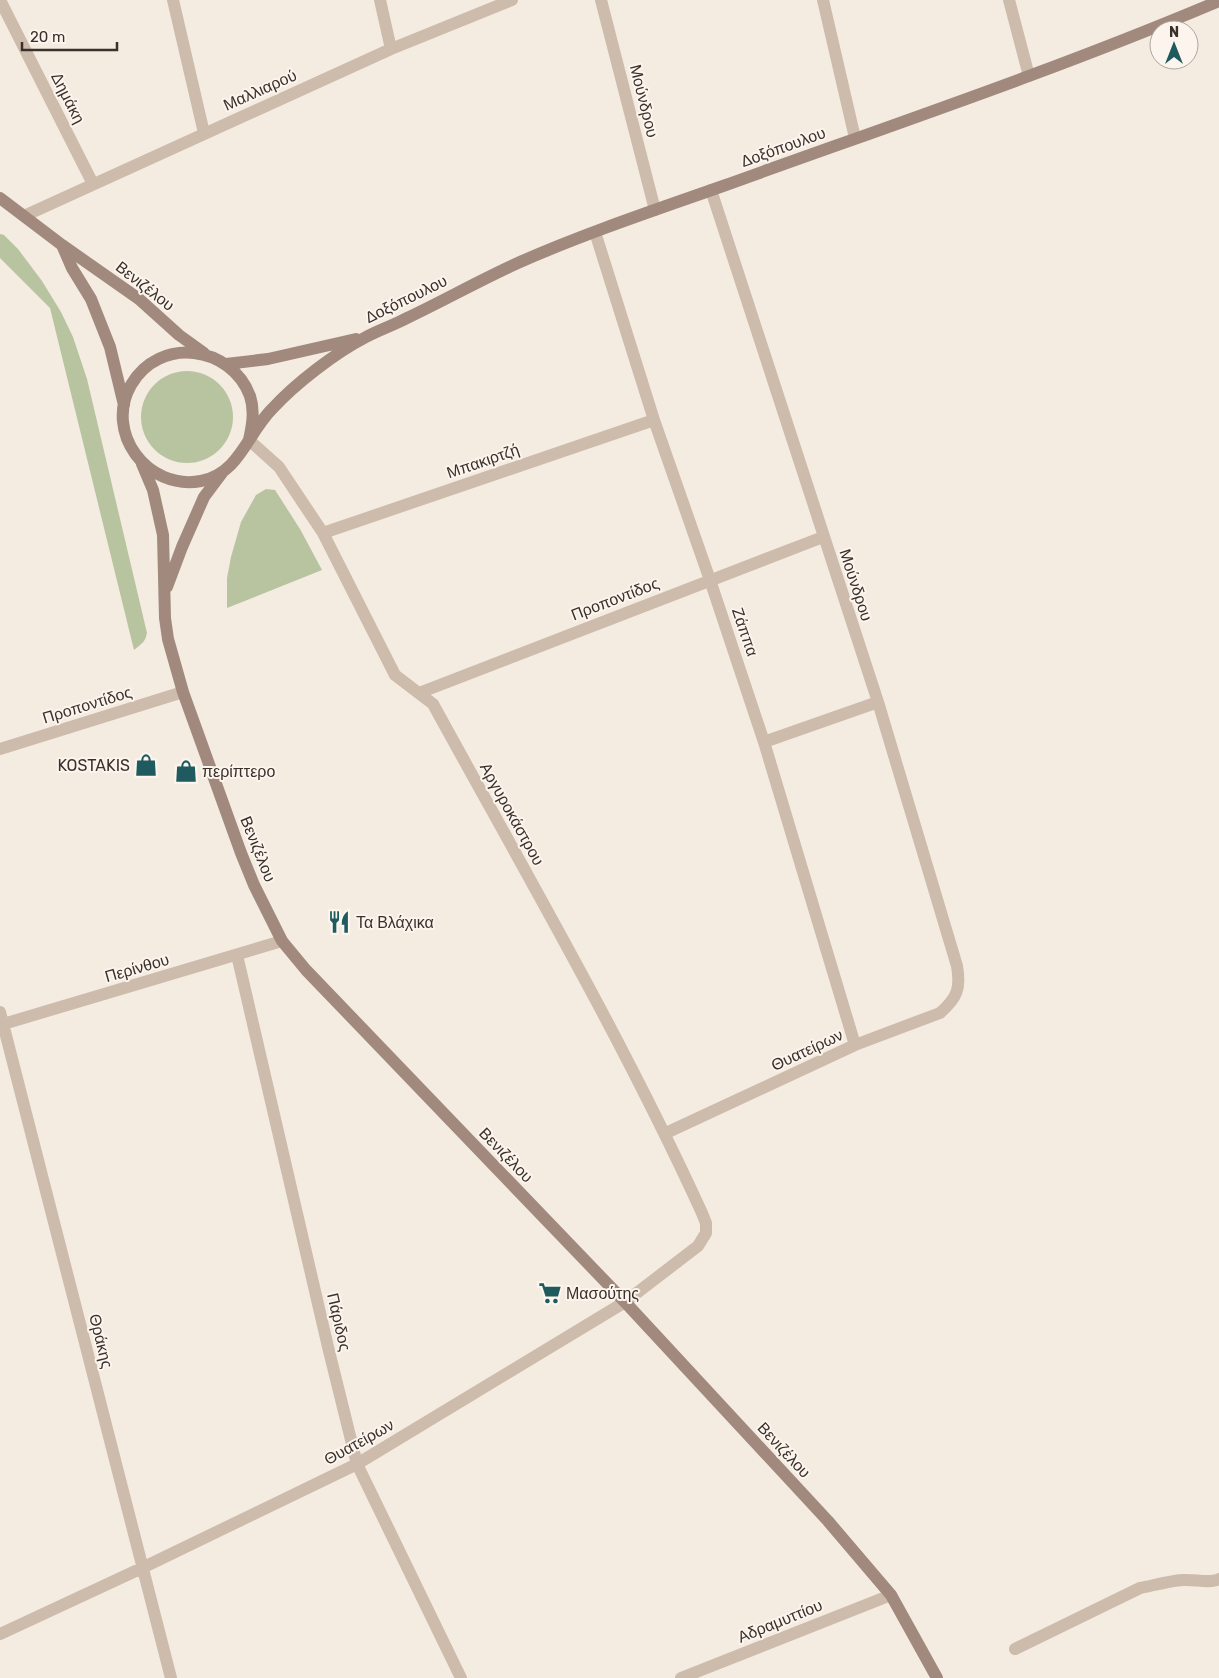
<svg xmlns="http://www.w3.org/2000/svg" width="1219" height="1678" font-family="Rubik,sans-serif">
  <style>
    .green { fill: #b8c4a0 }
    .lines { fill: none; stroke-linecap: round; stroke-linejoin: round }
    .service { stroke: #cdbbac; stroke-width: 12 }
    .minor { stroke: #cdbbac; stroke-width: 12 }
    .tertiary { stroke: #cdbbac; stroke-width: 12 }
    .secondary { stroke: #a18a7d; stroke-width: 12 }
    .labels { text-anchor: middle; dominant-baseline: central; stroke-width: 4; stroke-linejoin: round; paint-order: stroke }
    .street-label { font-size: 16px; fill: #3b302b; stroke: #fbf5ee }
    .poi-label { font-size: 16px; fill: #3b302b; stroke: #fbf5ee; text-anchor: start }
  </style>
  <rect width="100%" height="100%" fill="#f4ebe1"/>
  <path class="green" d="M0,234l4,1 14,14 24,32 19,31 12,25 14,42 60,254c-2,10 -6,11 -13,17l-84,-342 -50,-50z
    M141 417a46 46 0 1 1 92 0a46 46 0 1 1-92 0Z
    M266,489l9,1 25,39 22,41 -95,38v-30l4,-21 10,-35 15,-27z"/>
  <g class="lines">
    <path class="service" d="M1015,1649l125,-61c15,-3 29,-7 43,-8 12,-1 26,4 36,-1"/>
    <path class="minor" d="M0,0l93,184
      M173,0l31,133
      M380,0l11,49
      M601,0l54,210
      M823,0l32,138
      M1009,0l20,76
      M24,216l367,-167 121,-49
      M595,232l59,188 56,160 54,162 91,303
      M323,533l331,-113
      M419,693l404,-156
      M764,742l114,-40
      M237,955l91,392 29,117 104,214
      M0,1012l171,666
      M0,1025l282,-84
      M666,1133l189,-88 85,-32c17,-15 21,-24 17,-47l-79,-264 -167,-512
      M0,1634l142,-66 215,-104 268,-162 73,-56 8,-13v-10l-4,-10c-80,-175 -177,-341 -269,-509l-38,-29 -72,-142 -44,-66 -30,-27
      M681,1678l210,-83"/>
    <path class="tertiary" d="M0,749l183,-57"/>
    <path class="secondary" d="M0,198l62,47 77,54 40,36 25,18
      M62,245l10,23 19,31 19,48 14,58
      M226,364l42,-5 88,-20
      M249,440c3,-14 6,-29 1,-44 -19,-51 -91,-60 -119,-11 -27,47 16,106 70,96 39,-8 46,-47 71,-72 24,-26 63,-56 94,-72 13,-7 28,-12 41,-19 38,-18 75,-39 113,-56 66,-29 135,-52 203,-76 166,-60 333,-116 496,-185
      M142,464l11,26 10,45 2,83 3,21 15,53 58,161 13,32 28,56 24,29 319,332 203,219 63,74 46,83
      M167,587l15,-40 22,-50 18,-24"/>
  </g>
  <defs>
    <symbol id="shop-bare" viewBox="-9 -9 18 18"><path d="M-5-2.5h2.3a2.7 3.5 0 0 1 5.4 0H5L5.5 6h-11ZM-1.5-2.5h3a1.5 2.3 0 0 0-3 0Z" fill="#1f5a5e" stroke="#fbf5ee" stroke-width="2.5" paint-order="stroke"/></symbol>
    <symbol id="restaurant-bare" viewBox="-9 -9 18 18"><path d="M-5-6h1v4h1v-4h1v4h1v-4h1v5L-1.5 .5V6h-2V.5L-5-1ZM5-6V6H3V1.5H1.5Q1.5-4 5-6Z" fill="#1f5a5e" stroke="#fbf5ee" stroke-width="2.5" paint-order="stroke"/></symbol>
    <symbol id="supermarket-bare" viewBox="-9 -9 18 18"><path d="M-6-5.5h2.5l.6 2H6L4.5 2H-2.5L-4.4-4H-6ZM-1.5 3.2a1.3 1.3 0 1 0 .1 0ZM3 3.2a1.3 1.3 0 1 0 .1 0Z" fill="#1f5a5e" stroke="#fbf5ee" stroke-width="2.5" paint-order="stroke"/></symbol>
  </defs>
  <g fill-rule="evenodd">
    <use href="#shop-bare" x="130" y="749" width="32" height="32"/>
    <use href="#shop-bare" x="170" y="755" width="32" height="32"/>
    <use href="#restaurant-bare" x="323" y="906" width="32" height="32"/>
    <use href="#supermarket-bare" x="534" y="1277" width="32" height="32"/>
  </g>
  <g class="labels">
    <g class="street-label">
      <text transform="translate(260 90) rotate(-24)">Μαλλιαρού</text>
      <text transform="translate(68 98) rotate(63)">Δημάκη</text>
      <text transform="translate(644 101) rotate(76)">Μούνδρου</text>
      <text transform="translate(783 147) rotate(-20)">Δοξόπουλου</text>
      <text transform="translate(145 286) rotate(38)">Βενιζέλου</text>
      <text transform="translate(406 299) rotate(-26)">Δοξόπουλου</text>
      <text transform="translate(483 461) rotate(-19)">Μπακιρτζή</text>
      <text transform="translate(856 585) rotate(72)">Μούνδρου</text>
      <text transform="translate(615 599) rotate(-21)">Προποντίδος</text>
      <text transform="translate(745 632) rotate(71)">Ζάππα</text>
      <text transform="translate(87 705) rotate(-17)">Προποντίδος</text>
      <text transform="translate(512 814) rotate(61)">Αργυροκάστρου</text>
      <text transform="translate(258 849) rotate(68)">Βενιζέλου</text>
      <text transform="translate(137 968) rotate(-16)">Περίνθου</text>
      <text transform="translate(807 1050) rotate(-25)">Θυατείρων</text>
      <text transform="translate(506 1155) rotate(46)">Βενιζέλου</text>
      <text transform="translate(339 1322) rotate(77)">Πάριδος</text>
      <text transform="translate(101 1341) rotate(76)">Θράκης</text>
      <text transform="translate(359 1442) rotate(-29)">Θυατείρων</text>
      <text transform="translate(784 1450) rotate(47)">Βενιζέλου</text>
      <text transform="translate(780 1621) rotate(-22)">Αδραμυττίου</text>
    </g>
    <g class="poi-label">
      <text x="130" y="765" text-anchor="end">KOSTAKIS</text>
      <text x="202" y="771">περίπτερο</text>
      <text x="356" y="922">Τα Βλάχικα</text>
      <text x="566" y="1293">Μασούτης</text>
    </g>
  </g>
  <g transform="translate(1174 45)"><circle r="24" fill="#fbf5ee" stroke="#aea6a0"/>
  <path d="M0-4L9 19L0 12L-9 19Z" fill="#1f5a5e"/>
  <text y="-8" font-size="14" font-weight="bold" text-anchor="middle" fill="#3b302b">N</text>
  </g>
  <path d="M22 42v8h95v-8" fill="none" stroke="#3b302b" stroke-width="2.5"/>
  <text x="30" y="42" font-size="15" fill="#3b302b" stroke="#fbf5ee" stroke-width="4" paint-order="stroke">20 m</text>
</svg>
